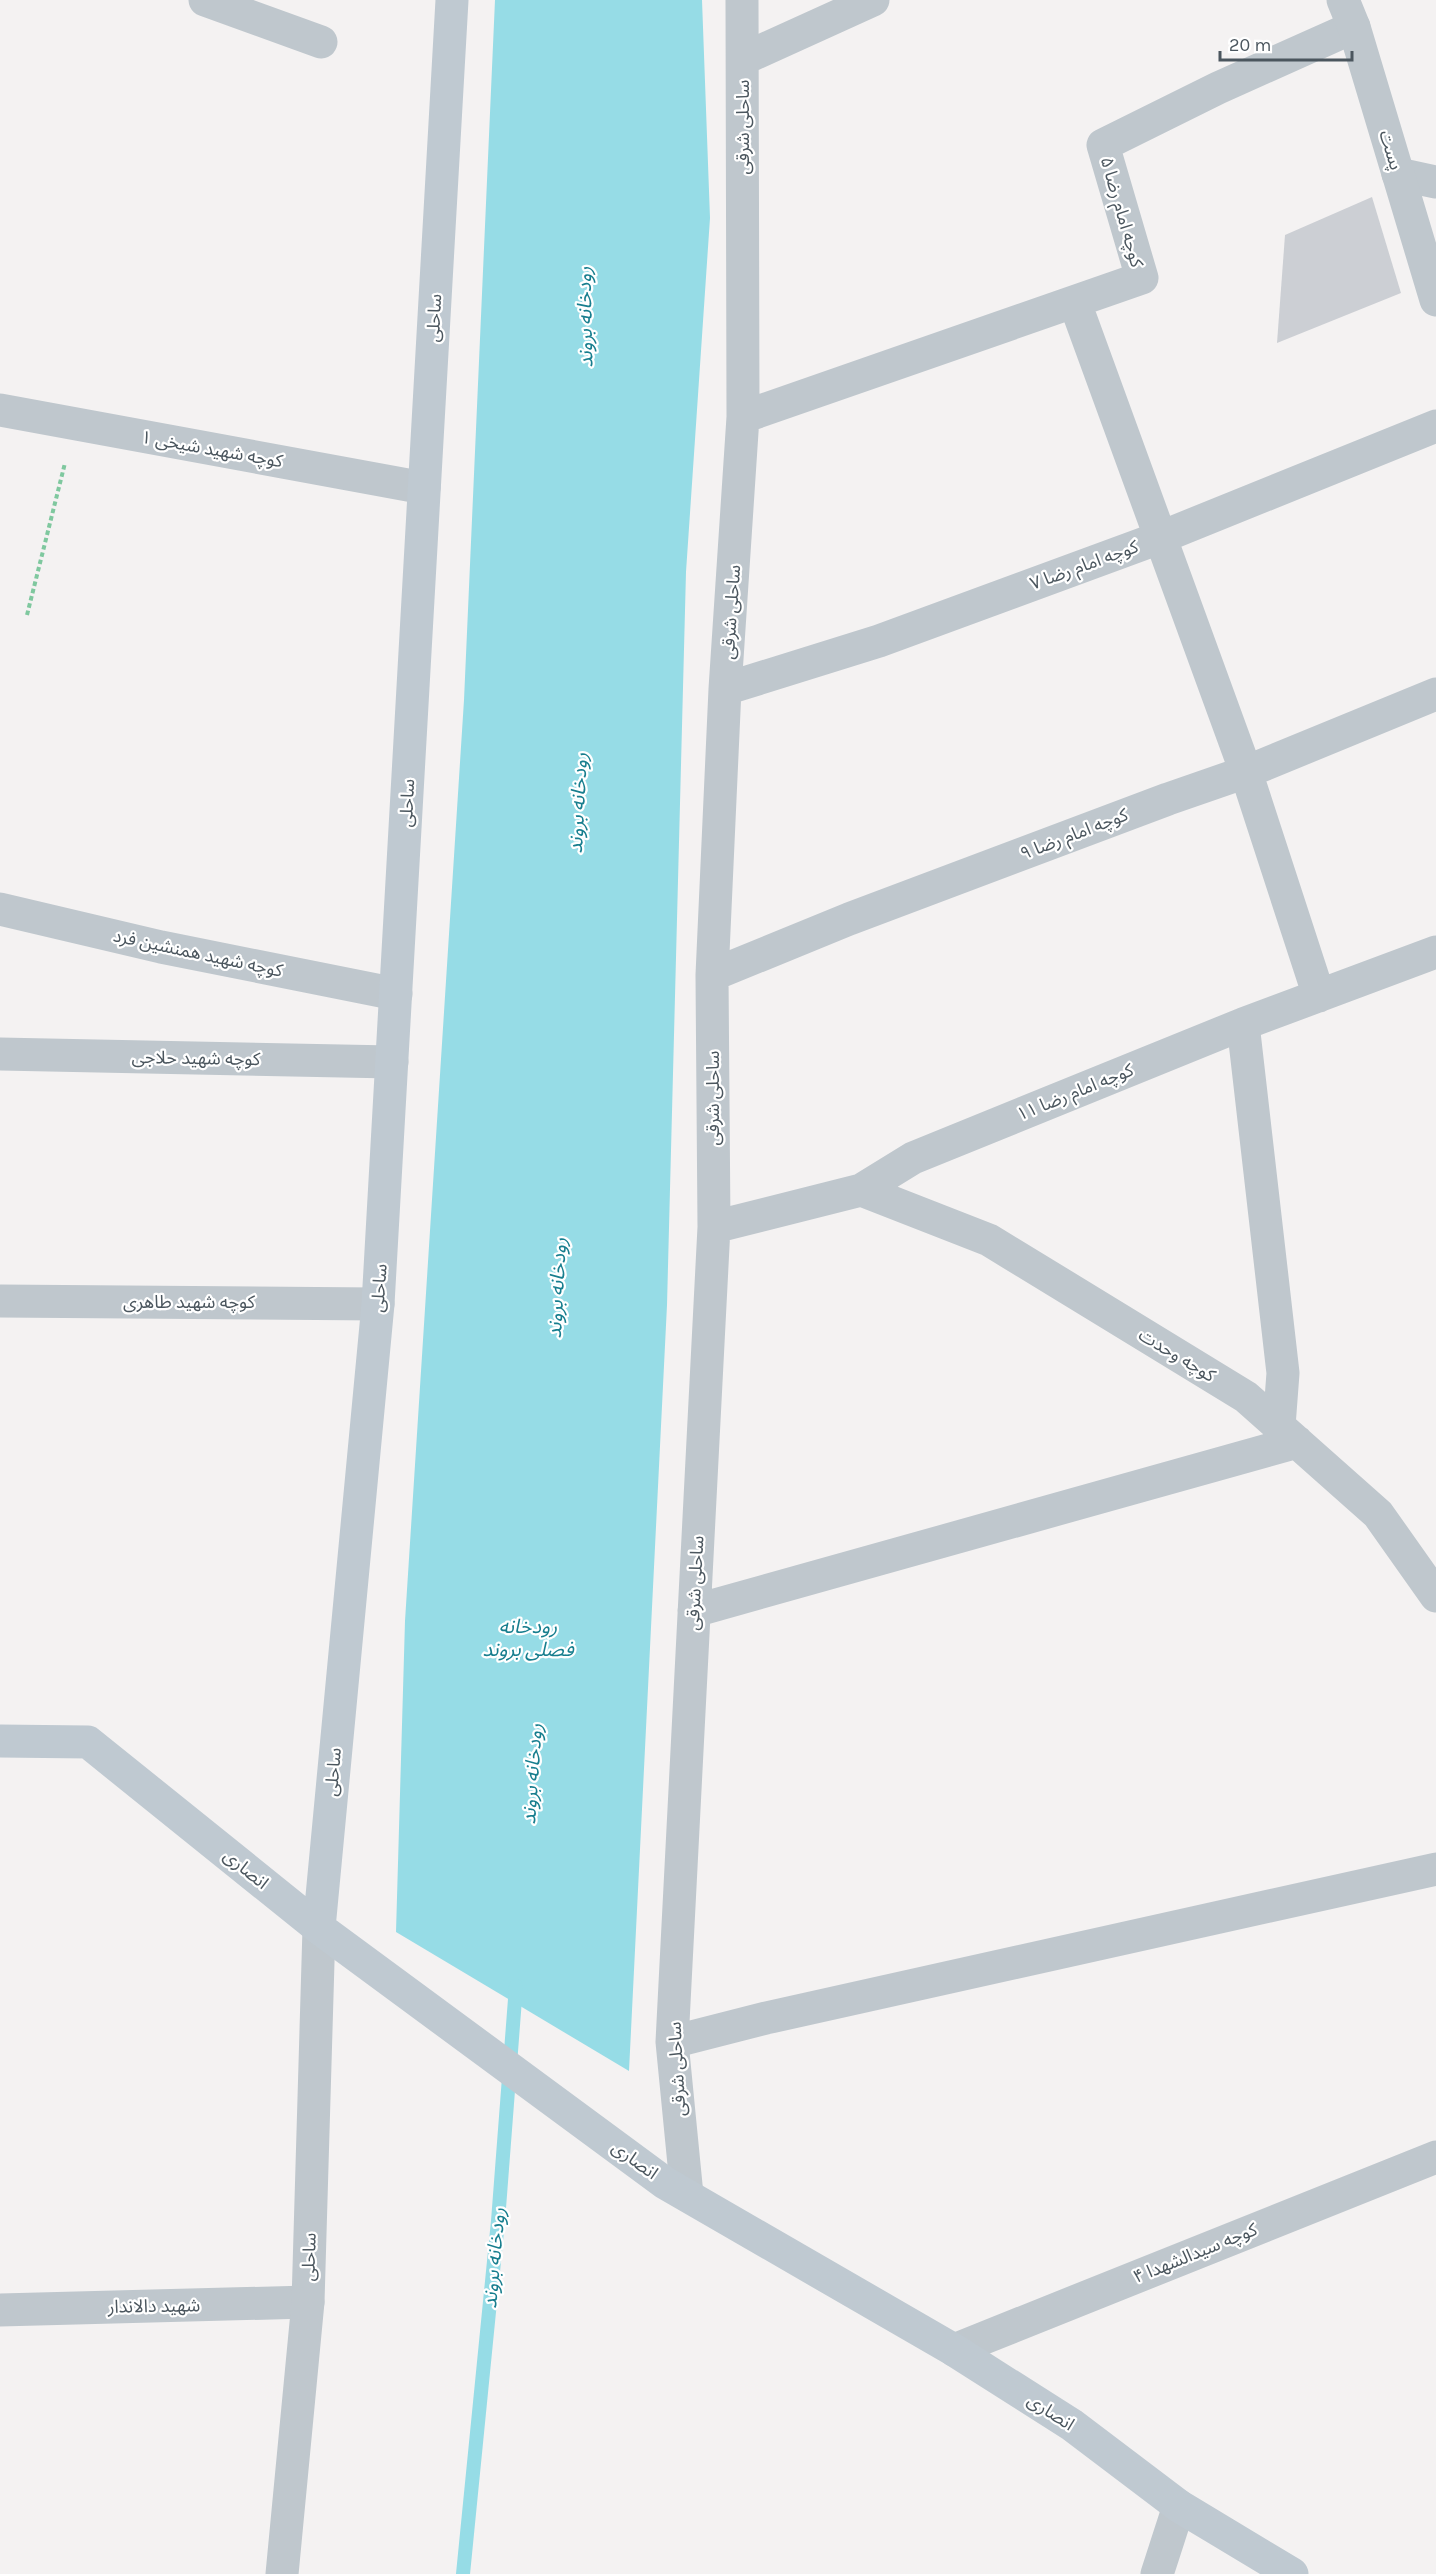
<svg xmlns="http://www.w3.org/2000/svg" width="1436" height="2574" font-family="Karla,'Noto Sans Arabic',sans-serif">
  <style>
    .water { fill: #96dce6 }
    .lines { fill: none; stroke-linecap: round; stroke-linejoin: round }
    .stream { stroke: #96dce6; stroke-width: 14 }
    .building { fill: #cccfd4 }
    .path { stroke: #7fc89f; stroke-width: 4; stroke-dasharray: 4.5 3; stroke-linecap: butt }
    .minor { stroke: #bfc7cd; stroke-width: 33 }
    .tertiary { stroke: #bfc7cd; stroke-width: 33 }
    .secondary { stroke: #bfc9d1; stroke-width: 33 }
    .labels { text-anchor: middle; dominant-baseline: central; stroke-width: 4.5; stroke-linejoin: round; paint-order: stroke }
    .street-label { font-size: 18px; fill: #4b565e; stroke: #fff }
    .water-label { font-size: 20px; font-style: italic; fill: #177e8e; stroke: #fff }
  </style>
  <rect width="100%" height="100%" fill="#f4f2f2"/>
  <path class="water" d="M495,0h207l8,218 -24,354 -19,733 -38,766 -233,-139 9,-311 59,-921z"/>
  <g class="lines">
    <path class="stream" d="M463,2574l35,-353 18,-235"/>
  </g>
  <path class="building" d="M1372,197l29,96 -124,50 8,-108z"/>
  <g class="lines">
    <path class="path" d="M27,615l38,-152"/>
    <path class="minor" d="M205,0l116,42
      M743,59l130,-59
      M1398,174l38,8
      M1075,303l171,469 73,224
      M0,410l424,78
      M743,417l399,-139 -39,-133 115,-57 136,-61
      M725,689l154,-48 280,-103 277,-112
      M0,909l161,38 235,47
      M712,975l137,-56 319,-120 78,-27 190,-78
      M1243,1024l40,349 -4,53
      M0,1054l392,8
      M861,1190l128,50 257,157 132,117 58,82
      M714,1227l147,-37 52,-32 330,-134 193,-72
      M0,1301l378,3
      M694,1611l603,-169
      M672,2042l94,-24 670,-149
      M687,2195l-15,-153 42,-815 -2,-252 13,-286 18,-272 -1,-417
      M0,2310l308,-8
      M954,2350l482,-193
      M1157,2574l22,-68"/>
    <path class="tertiary" d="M1343,0l11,27 82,273
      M282,2574l26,-272 11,-374"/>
    <path class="secondary" d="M0,1741l88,1 231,186 346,255 289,167 118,75 107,81 113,68
      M319,1928l59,-624 74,-1304"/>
  </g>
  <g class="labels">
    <g class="street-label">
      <text transform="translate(743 127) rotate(-90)">ساحلی شرقی</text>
      <text transform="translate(1391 150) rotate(73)">پست</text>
      <text transform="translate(1122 212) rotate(74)">کوچه امام رضا ۵</text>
      <text transform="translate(434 318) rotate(-87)">ساحلی</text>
      <text transform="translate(212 449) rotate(10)">کوچه شهید شیخی ۱</text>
      <text transform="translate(1084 565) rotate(-20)">کوچه امام رضا ۷</text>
      <text transform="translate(731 612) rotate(-86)">ساحلی شرقی</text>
      <text transform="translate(407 803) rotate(-87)">ساحلی</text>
      <text transform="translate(1074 834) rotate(-21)">کوچه امام رضا ۹</text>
      <text transform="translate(198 953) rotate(12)">کوچه شهید همنشین فرد</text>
      <text transform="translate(196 1058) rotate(1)">کوچه شهید حلاجی</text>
      <text transform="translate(1075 1092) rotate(-22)">کوچه امام رضا ۱۱</text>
      <text transform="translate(713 1098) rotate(-90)">ساحلی شرقی</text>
      <text transform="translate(379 1288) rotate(-86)">ساحلی</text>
      <text x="189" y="1302">کوچه شهید طاهری</text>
      <text transform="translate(1177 1355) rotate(31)">کوچه وحدت</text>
      <text transform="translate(695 1583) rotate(-87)">ساحلی شرقی</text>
      <text transform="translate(333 1772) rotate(-85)">ساحلی</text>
      <text transform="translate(246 1869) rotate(39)">انصاری</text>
      <text transform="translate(677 2069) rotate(-93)">ساحلی شرقی</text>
      <text transform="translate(635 2160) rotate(36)">انصاری</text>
      <text transform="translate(1195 2253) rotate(-22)">کوچه سیدالشهدا ۴</text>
      <text transform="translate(309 2257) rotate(-88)">ساحلی</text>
      <text transform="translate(154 2306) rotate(-1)">شهید دالاندار</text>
      <text transform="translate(1051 2412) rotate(33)">انصاری</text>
    </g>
    <g class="water-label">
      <text transform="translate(585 317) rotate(-91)">رودخانه بروند</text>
      <text transform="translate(578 803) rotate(-87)">رودخانه بروند</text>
      <text transform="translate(557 1288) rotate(-87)">رودخانه بروند</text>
      <text x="528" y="1626">رودخانه<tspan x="528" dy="23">فصلی بروند</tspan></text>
      <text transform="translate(532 1774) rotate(-86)">رودخانه بروند</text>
      <text transform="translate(494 2258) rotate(-85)">رودخانه بروند</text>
    </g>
  </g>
  <path d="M1220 51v9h132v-9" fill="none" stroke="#4b565e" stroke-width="3"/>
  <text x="1229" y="51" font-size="18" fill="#4b565e" stroke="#ffffff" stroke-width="4.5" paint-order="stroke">20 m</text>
</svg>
